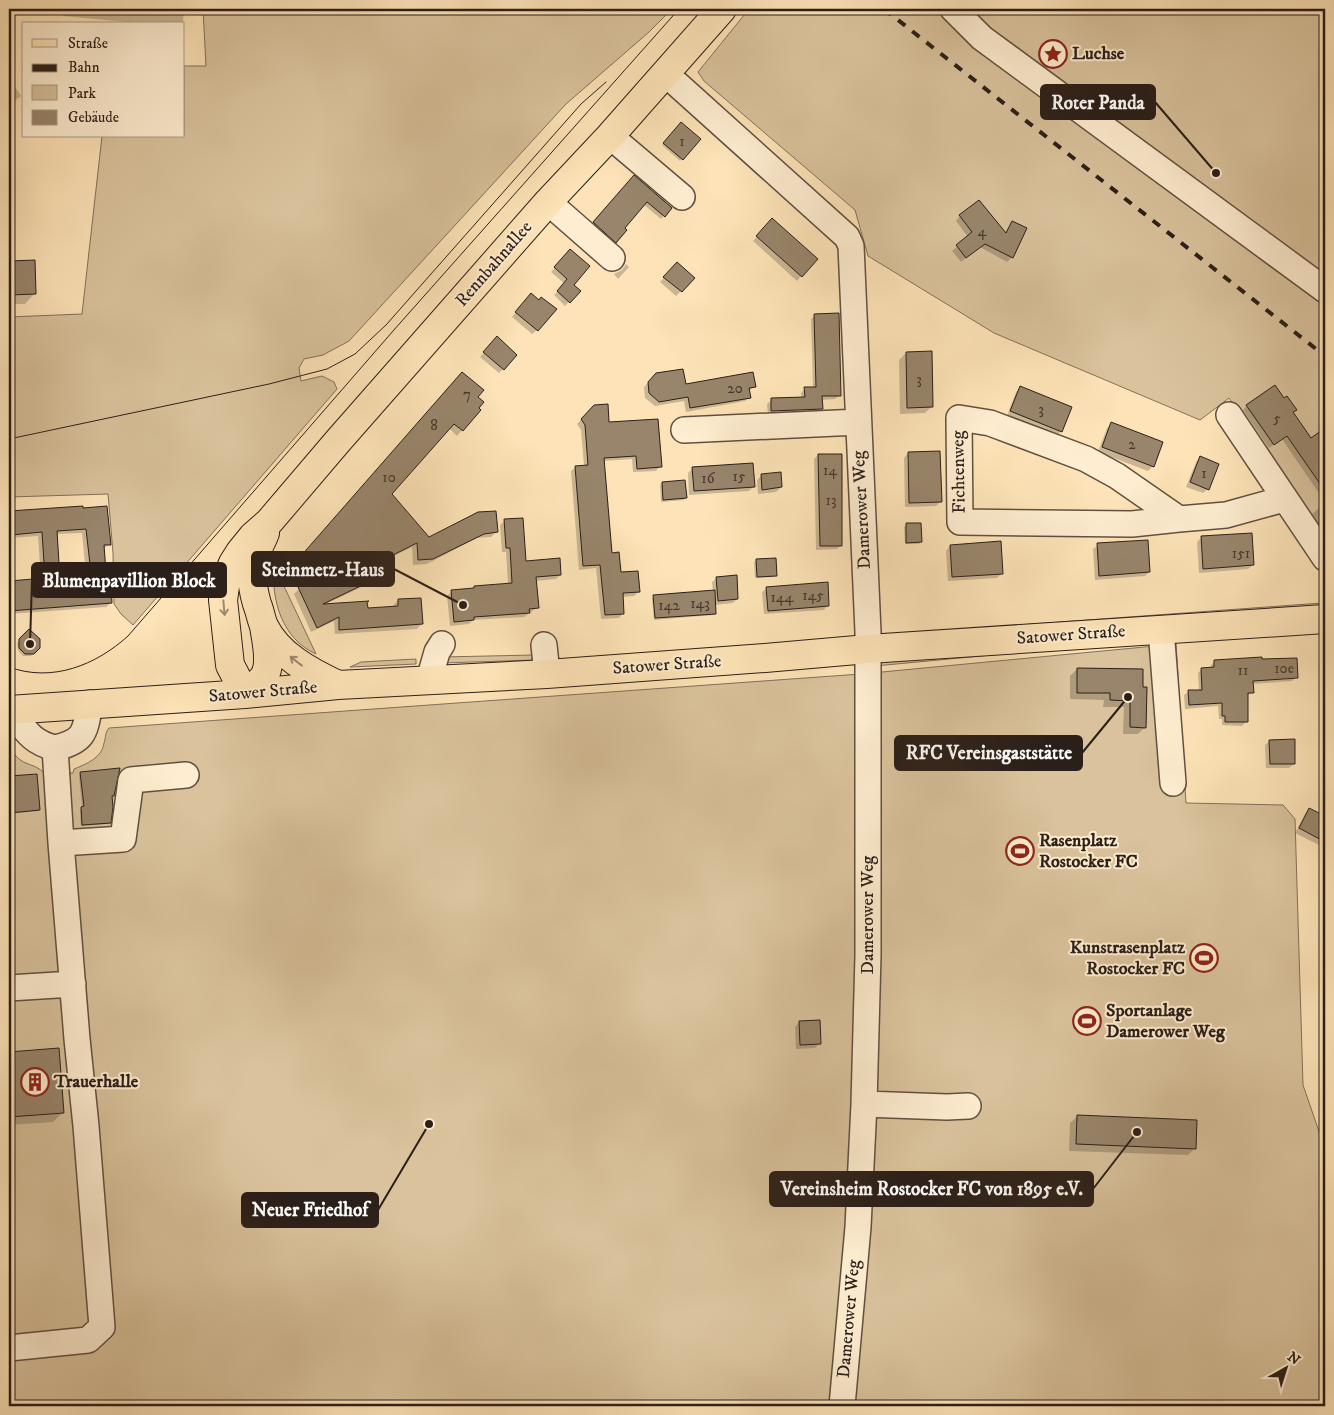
<svg xmlns="http://www.w3.org/2000/svg" width="1334" height="1415" font-family="'IM FELL DW Pica',serif">
  <style>
    .green { fill: #d9c29c; stroke: #82705a }
    .shadow { fill: #0003; fill-rule: evenodd }
    .building { fill: #98856b; stroke: #2b1f19; fill-rule: evenodd }
    .lines { fill: none; stroke-linecap: round; stroke-linejoin: round }
    .minor-casing { stroke: #605040; stroke-width: 28 }
    .major-casing { stroke: #2b1f19; stroke-width: 30 }
    .minor { stroke: #feedd0; stroke-width: 25 }
    .major { stroke: #fde3b7; stroke-width: 28 }
    .tram { stroke: #2b1f19; stroke-width: 1 }
    .rail { stroke: #2b1f19; stroke-width: 4; stroke-dasharray: 9 9; stroke-linecap: butt }
    .oneway { stroke: #9e8b70 }
    .labels { text-anchor: middle; dominant-baseline: central; stroke-width: 4; stroke-linejoin: round; paint-order: stroke }
    .number-label { font-size: 15px; fill: #46382e }
    .poi-label { font-size: 18px; font-weight: bold; fill: #2b1f19; stroke: #feedd0; text-anchor: start }
    .street-label { font-size: 18px; fill: #2b1f19; stroke: #feedd0 }
    .leader { fill: none; stroke: #2b1f19; stroke-width: 2 }
    .callout-dot { fill: #2b1f19; stroke: #feedd0; stroke-width: 2 }
    .callout { fill: #2b1f19; stroke: #2b1f19; stroke-width: 2 }
    .callout-label { font-size: 19px; text-anchor: middle; font-weight: bold; fill: #fff }
  </style>
  <rect width="100%" height="100%" fill="#fde3b7"/>
  <filter id="stains"><feTurbulence type="fractalNoise" baseFrequency=".004" numOctaves="4"/><feColorMatrix values="0 0 0 0 .2 0 0 0 0 .09 0 0 0 0 .02 0 0 0 .5 -.17"/></filter>
  <radialGradient id="worn" r=".72"><stop offset=".6" stop-color="#630" stop-opacity="0"/><stop offset="1" stop-color="#630" stop-opacity=".3"/></radialGradient>
  <path class="green" d="M203,9h469l-23,23 -83,72 -217,237 -26,14 -19,4 -5,9 2,13 21,-5 12,6 3,7 -204,236 -12,-11 -7,-10 -1,-51 -5,-59 -99,3v-180l73,-3 20,-178h82v-70h22z
    M749,9h576v529l-96,-140 -29,22 -206,-87 -126,-77 -13,-46 -151,-129 -6,-9z
    M274,565l42,89c-34,-15 -45,-54 -42,-89z
    M1322,603l-8,5 -434,27z
    M1151,640l-276,26 -1,-5z
    M1176,644l10,159 97,2 12,14 8,266 22,64v257h-1316v-663c9,26 24,17 36,31l28,-1 1,-4c12,-5 28,-11 30,-26 2,-6 1,-11 5,-15l752,-54z
    M534,655l1,5 -93,3v-6z
    M416,659v5l-66,3 11,-5z"/>
  <path class="shadow" d="M64,9h120l-1,13 -2,2h-33l-85,-8z
    M9,77l12,19 -12,10z
    M681,124l18,15 -19,22 -18,-16z
    M634,177l37,31 -10,11 -18,-15 -20,24 -11,17 -21,-19z
    M960,216l45,17 8,-11 12,6 -13,29 -5,5 -27,-15 -19,15 -9,-11 16,-14 -12,-16z
    M768,225l33,51 -4,5 -44,-40z
    M570,250l2,35 7,6 -14,15 -11,-11 11,-11 -14,-12z
    M9,262h25v32l-9,10h-16z
    M626,264l3,3 -11,12 -4,-5 8,-4z
    M677,264l17,14 -18,18 -16,-14z
    M526,300l11,30 -5,4 -20,-17z
    M815,315l25,80 -5,4 -14,1v9l-4,4 -49,2 -1,-11 5,-4 29,-2v-5l4,-4 8,-1 -2,-69z
    M492,343l11,26 -4,4 -19,-16z
    M906,353l26,53 -7,7 -25,1 -1,-54z
    M656,374l29,12 69,1 -5,4v6l-4,4 -59,11 -2,-11 -29,5 -10,-8 -1,-11z
    M457,378l19,19 1,11 2,2 -22,26 -8,-8 -59,66 39,44 67,-6 -5,5 -14,1 -50,26 -14,1 -1,-18 -46,23 5,10 -5,5 -42,20 42,4 27,-1v-2l5,-6 24,23 -5,6 -82,5 -1,-13 -23,11 -17,-38 5,-5 18,-8 -21,-18z
    M1020,388l41,43 -4,5 -50,-20 9,-24z
    M594,406l14,18 52,42 -4,5 -23,1 -1,-13 -29,2 7,93 10,19 19,18 -5,5 -12,1 1,16 -4,5 -18,1 -5,-51 -17,2 -8,-99 5,-4 8,-1 -3,-36 -4,-6z
    M1247,406l45,7 19,26 13,-9 1,72 -43,-63 -13,9 -26,-38z
    M1112,423l41,43 -5,5 -50,-19 9,-24z
    M908,453l32,49 -4,4 -31,1 -1,-49z
    M818,455l23,90 -4,4 -21,1 -2,-91z
    M1200,458l8,31 -5,4 -17,-6 10,-25z
    M692,469l62,17 -5,5 -60,4 -1,-22z
    M762,475l19,12 -5,5 -18,2 -1,-14z
    M662,483l23,15 -1,2 -23,2 -1,-17z
    M1325,503v30l-13,-19z
    M106,507l3,37 -6,5 2,24 6,30 -5,4 -97,7v-32l32,-2 -3,-44 -29,2v-25zM82,533l4,43 -2,2 -25,2 -3,-46z
    M505,521l19,41 36,13 -4,4 -20,2 2,26 -14,10 -51,3 -4,4 -19,2 -3,-30 5,-5 20,-1 3,-3 33,-3 -2,-32h-4l-2,-27z
    M906,525l15,17 -2,2h-14l-1,-17z
    M1202,537l51,28 -5,4 -49,4 -2,-31z
    M1098,545l51,27 -4,4 -50,4 -2,-31z
    M950,546l52,27 -5,5 -49,3 -2,-30z
    M756,560l19,15 -2,2 -18,1 -1,-16z
    M717,578l20,21 -4,4 -18,2v9l-2,1 -59,5 -2,-22 2,-2 59,-4 -1,-10z
    M767,588l61,17 -4,5 -60,4 -2,-22z
    M29,630l10,17 -8,9h-8l-5,-6 -1,-7z
    M1215,661l81,16 -4,4 -40,3v8l-5,4 -1,26 -4,4 -20,-1v-6h-3l-1,-13 -33,3 -1,-14 4,-3 11,-1 -1,-18 4,-4h9v-4z
    M1077,669l65,1 3,57 -7,7h-15l1,-27h-21l1,-7 -34,-1v-23z
    M1270,741l24,23 -5,4h-23l-1,-23z
    M81,773l32,22 -2,2 -1,25 -2,2 -27,2 -1,-16 2,-3 -3,-32z
    M36,775l3,35 -2,1 -28,3v-37z
    M1309,810l16,8v41l-5,-2 5,-9 -30,-15 10,-19z
    M799,1022l20,22 -4,4 -19,1 -1,-22z
    M58,1050l5,62 -10,10 -44,3v-72z
    M1078,1116l117,32 -7,7 -119,-4 1,-28z"/>
  <path class="building" d="M681,122l20,17 -18,21 -20,-17z
    M634,175l38,33 -7,9 -18,-15 -22,26 2,2 -11,13 -23,-21z
    M979,200l27,33 6,-12 15,7 -14,30 -28,-14 -19,14 -10,-13 16,-13 -13,-17z
    M772,218l46,41 -16,18 -46,-41z
    M570,249l20,17 -16,19 7,6 -11,12 -13,-12 10,-12 -13,-12z
    M35,260l1,34 -27,1v-34z
    M677,262l18,16 -13,14 -19,-15z
    M531,293l8,7 2,-3 16,12 -19,22 -23,-19z
    M839,313l2,83h-19l1,13 -52,2v-13l34,-1 -1,-10h12l-2,-73z
    M497,336l20,19 -13,15 -21,-18z
    M932,351l1,56 -26,1 -1,-56z
    M683,369l3,15 67,-12 3,15 -7,1 2,10 -61,10 -2,-11 -29,5 -10,-9 -1,-11 8,-9z
    M462,372l22,18 -6,7 6,5 -5,6 2,2 -18,21 -9,-7 -62,70 37,43 49,-25 18,-1 2,21 -14,2 -51,25 -15,1 -1,-17 -50,25 6,12 -50,24 46,-3 -2,1 1,6 30,-2v-7l23,-1 2,26 -84,6v-13l-22,11 -19,-41 25,-10 -23,-20z
    M1275,385l9,13 3,-2 10,14 -4,2 18,26 14,-10v63l-38,-55 -13,9 -28,-40z
    M1020,386l52,21 -10,25 -52,-21z
    M608,404l1,18 49,-3 4,48 -25,2 -1,-13 -32,2 8,95 7,-1 2,20 17,-1 2,21 -17,1 1,21 -19,1 -5,-50 -17,1 -8,-100 13,-1 -3,-40 -4,-6 13,-14z
    M1111,422l52,20 -9,25 -52,-20z
    M940,451l2,51 -33,1 -1,-51z
    M818,454h24v92h-22z
    M1200,456l19,8 -10,26 -19,-8z
    M753,463l2,24 -61,4 -2,-24z
    M781,472l1,15 -20,3 -1,-16z
    M685,480l2,18 -24,2 -1,-18z
    M83,506v2l24,-2 4,39h-7l2,27 4,-1 2,32 -103,8v-30l36,-3 -3,-46 -31,3 -2,-24zM86,529l5,44h-4l1,4 -28,2 -3,-48z
    M523,518l3,43 34,-3 1,17 -25,2 3,31 -10,1 1,4 -56,4v3l-20,2 -3,-32 23,-2v-2l38,-3 -2,-35h-4l-2,-29z
    M906,523h15l1,19 -16,1z
    M1252,533l2,32 -51,4 -2,-33z
    M1148,540l2,32 -51,4 -2,-33z
    M1001,541l2,33 -51,3 -2,-32z
    M776,558l1,18 -20,1 -1,-18z
    M737,575l1,24 -20,2 -2,-24z
    M828,582l1,24 -61,5 -2,-24z
    M715,590l1,24 -61,4 -2,-23z
    M29,629l11,10v9l-6,6h-9l-6,-6v-9z
    M1262,657v2l35,-1 1,20 -45,3 1,12h-6v29h-23v-6h-3v-13l-33,2 -1,-15h14l-1,-22 13,-1v-7z
    M1077,668l66,1v18h4l-1,41 -16,-1v-26l-20,-1v-7h-33z
    M1295,739v25h-25l-1,-24z
    M120,768l-6,28h-2l1,11 -2,16 -29,2 -1,-18 3,-1 -4,-34z
    M37,774l3,36 -31,3v-37z
    M1309,808l16,8v26l-26,-14z
    M820,1020l1,24 -21,1 -1,-24z
    M59,1048l5,65 -55,4v-65z
    M1077,1115l120,5 -1,29 -120,-5z"/>
  <g class="lines">
    <defs>
      <path id="minor" d="M953,9l29,29 343,252
        M677,84l170,153 4,9 17,386v323l-4,149 -6,123 -16,179
        M610,136l72,61
        M548,202l64,56
        M1229,415l96,143
        M684,430l174,-8
        M1179,519l-47,5 -172,-2 -1,-104 31,5 96,36 31,17 62,43 47,-4 58,-16
        M1161,629l12,154
        M544,645l3,29
        M429,680l8,-28 5,-8
        M10,710c15,19 20,32 45,38
        M61,843l62,-4 8,-59 55,-5
        M9,988l64,-4
        M864,1104l83,3 21,-1
        M9,1348l79,-8 14,-13 -16,-201 -9,-87 -16,-196 -6,-95c31,-7 30,-17 35,-45"/>
      <path id="major" d="M265,533c-3,8 -8,16 -11,25 -4,14 -1,32 3,46 3,7 4,15 7,22 14,29 46,46 74,59
        M245,694l-15,-29 -7,-65 3,-20 7,-17 7,-11 13,-16 16,-14 69,-81 210,-239 62,-66 112,-127
        M245,694c5,-5 13,-10 18,-16 10,-13 3,-37 1,-52
        M9,710l236,-16 93,-9 209,-11 218,-16 103,-9 457,-30"/>
    </defs>
    <use href="#minor" class="minor-casing"/>
    <use href="#major" class="major-casing"/>
    <use href="#minor" class="minor"/>
    <use href="#major" class="major"/>
    <path class="tram" d="M9,439l260,-55 58,-15 28,-15 31,-29 195,-221 25,-22
      M9,667c43,16 87,-2 119,-31l265,-305 286,-322"/>
    <path class="rail" d="M884,9l441,347"/>
  </g>
  <defs><path id="oneway-shaft" d="M-6 0H5M1.5-3L5.5 0L1.5 3" fill="none" stroke-width="1.6" stroke-linecap="round" stroke-linejoin="round" transform="scale(1.25)"/></defs>
  <g class="oneway">
    <use href="#oneway-shaft" transform="translate(224 608) rotate(85)"/>
    <use href="#oneway-shaft" transform="translate(296 661) rotate(-142)"/>
  </g>
  <defs>
    <symbol id="sight-ring" viewBox="-11 -11 22 22"><circle r="9.5" fill="#feedd0" stroke="#8f2418" stroke-width="1.5"/><path d="M0-6L1.8-2.2L6-1.7L2.9 1.2L3.7 5.4L0 3.3L-3.7 5.4L-2.9 1.2L-6-1.7L-1.8-2.2Z" fill="#8f2418"/></symbol>
    <symbol id="stadium-ring" viewBox="-11 -11 22 22"><circle r="9.5" fill="#feedd0" stroke="#8f2418" stroke-width="1.5"/><path d="M0-5a6.5 5 0 1 0 0 10a6.5 5 0 1 0 0-10ZM-3.5-1.8h7v3.6h-7Z" fill="#8f2418"/></symbol>
    <symbol id="building-ring" viewBox="-11 -11 22 22"><circle r="9.5" fill="#feedd0" stroke="#8f2418" stroke-width="1.5"/><path d="M-4-6H4V6H1V3H-1V6H-4ZM-2.5-4.3h1.7v1.8h-1.7ZM.8-4.3h1.7v1.8H.8ZM-2.5-1h1.7V.8h-1.7ZM.8-1h1.7V.8H.8Z" fill="#8f2418"/></symbol>
  </defs>
  <g fill-rule="evenodd">
    <use href="#sight-ring" x="1037" y="38" width="32" height="32"/>
    <use href="#stadium-ring" x="1004" y="835" width="32" height="32"/>
    <use href="#stadium-ring" x="1188" y="942" width="32" height="32"/>
    <use href="#stadium-ring" x="1071" y="1005" width="32" height="32"/>
    <use href="#building-ring" x="19" y="1066" width="32" height="32"/>
  </g>
  <g class="labels">
    <g class="number-label">
      <text x="682" y="141">1</text>
      <text x="982" y="231">4</text>
      <text x="919" y="379">3</text>
      <text x="735" y="388">20</text>
      <text x="467" y="394">7</text>
      <text x="1041" y="409">3</text>
      <text x="1277" y="418">5</text>
      <text x="434" y="425">8</text>
      <text x="1132" y="444">2</text>
      <text x="830" y="470">14</text>
      <text x="1204" y="473">1</text>
      <text x="739" y="476">15</text>
      <text x="389" y="477">10</text>
      <text x="708" y="478">16</text>
      <text x="831" y="500">13</text>
      <text x="1241" y="553">151</text>
      <text x="813" y="595">145</text>
      <text x="782" y="597">144</text>
      <text x="700" y="603">143</text>
      <text x="669" y="605">142</text>
      <text x="1284" y="668">10e</text>
      <text x="1243" y="670">11</text>
    </g>
    <g class="poi-label">
      <text x="1072" y="54">Luchse</text>
      <text x="1039" y="841">Rasenplatz<tspan x="1039" dy="21">Rostocker FC</tspan></text>
      <text x="1185" y="948" text-anchor="end">Kunstrasenplatz<tspan x="1185" dy="21">Rostocker FC</tspan></text>
      <text x="1106" y="1011">Sportanlage<tspan x="1106" dy="21">Damerower Weg</tspan></text>
      <text x="54" y="1082">Trauerhalle</text>
    </g>
    <g class="street-label">
      <text transform="translate(494 264) rotate(-49)">Rennbahnallee</text>
      <text transform="translate(959 472) rotate(-91)">Fichtenweg</text>
      <text transform="translate(862 510) rotate(-93)">Damerower Weg</text>
      <text transform="translate(1071 635) rotate(-4)">Satower Straße</text>
      <text transform="translate(667 665) rotate(-4)">Satower Straße</text>
      <text transform="translate(263 692) rotate(-5)">Satower Straße</text>
      <text transform="translate(868 915) rotate(-90)">Damerower Weg</text>
      <text transform="translate(849 1319) rotate(-85)">Damerower Weg</text>
    </g>
  </g>
  <path class="leader" d="M1216 173L1155 102M463 605L394 569M30 644L32 580M1128 697L1082 753M1137 1132L1093 1189M429 1124L378 1210"/>
  <g class="callout-dot">
    <circle cx="1216" cy="173" r="5"/>
    <circle cx="463" cy="605" r="5"/>
    <circle cx="30" cy="644" r="5"/>
    <circle cx="1128" cy="697" r="5"/>
    <circle cx="1137" cy="1132" r="5"/>
    <circle cx="429" cy="1124" r="5"/>
  </g>
  <g class="callout">
    <rect x="1041" y="85" width="114" height="34" rx="5"/>
    <rect x="252" y="552" width="142" height="34" rx="5"/>
    <rect x="32" y="563" width="194" height="34" rx="5"/>
    <rect x="895" y="736" width="187" height="34" rx="5"/>
    <rect x="770" y="1172" width="323" height="34" rx="5"/>
    <rect x="242" y="1193" width="136" height="34" rx="5"/>
  </g>
  <g class="callout-label">
    <text x="1098" y="109">Roter Panda</text>
    <text x="323" y="576">Steinmetz-Haus</text>
    <text x="129" y="587">Blumenpavillion Block</text>
    <text x="989" y="759">RFC Vereinsgaststätte</text>
    <text x="932" y="1195">Vereinsheim Rostocker FC von 1895 e.V.</text>
    <text x="310" y="1216">Neuer Friedhof</text>
  </g>
  <rect width="1334" height="1415" fill="none" stroke="#fde3b7" stroke-width="30"/>
  <rect x="10" y="10" width="1314" height="1395" fill="none" stroke="#2b1f19" stroke-width="2.5"/>
  <rect x="15" y="15" width="1304" height="1385" fill="none" stroke="#2b1f19"/>
  <rect x="22" y="22" width="162" height="115" fill="#feedd0" stroke="#aa9b87"/>
  <rect x="32" y="39" width="25" height="8" fill="#fde3b7" stroke="#aa9b87"/>
  <text x="68" y="48" font-size="15" fill="#2b1f19">Straße</text>
  <rect x="32" y="64" width="25" height="8" fill="#2b1f19" stroke="#aa9b87"/>
  <text x="68" y="72" font-size="15" fill="#2b1f19">Bahn</text>
  <rect x="32" y="85" width="25" height="15" fill="#d9c29c" stroke="#aa9b87"/>
  <text x="68" y="98" font-size="15" fill="#2b1f19">Park</text>
  <rect x="32" y="110" width="25" height="15" fill="#98856b" stroke="#aa9b87"/>
  <text x="68" y="122" font-size="15" fill="#2b1f19">Gebäude</text>
  <g transform="translate(1286 1368) rotate(39)" stroke="#feedd0" stroke-width="4" paint-order="stroke">
  <path d="M0-4L9 19L0 12L-9 19Z" fill="#2b1f19"/>
  <text y="-8" font-size="14" font-weight="bold" text-anchor="middle" fill="#2b1f19">N</text>
  </g>
  <rect width="100%" height="100%" filter="url(#stains)"/>
  <rect width="100%" height="100%" fill="url(#worn)"/>
</svg>
